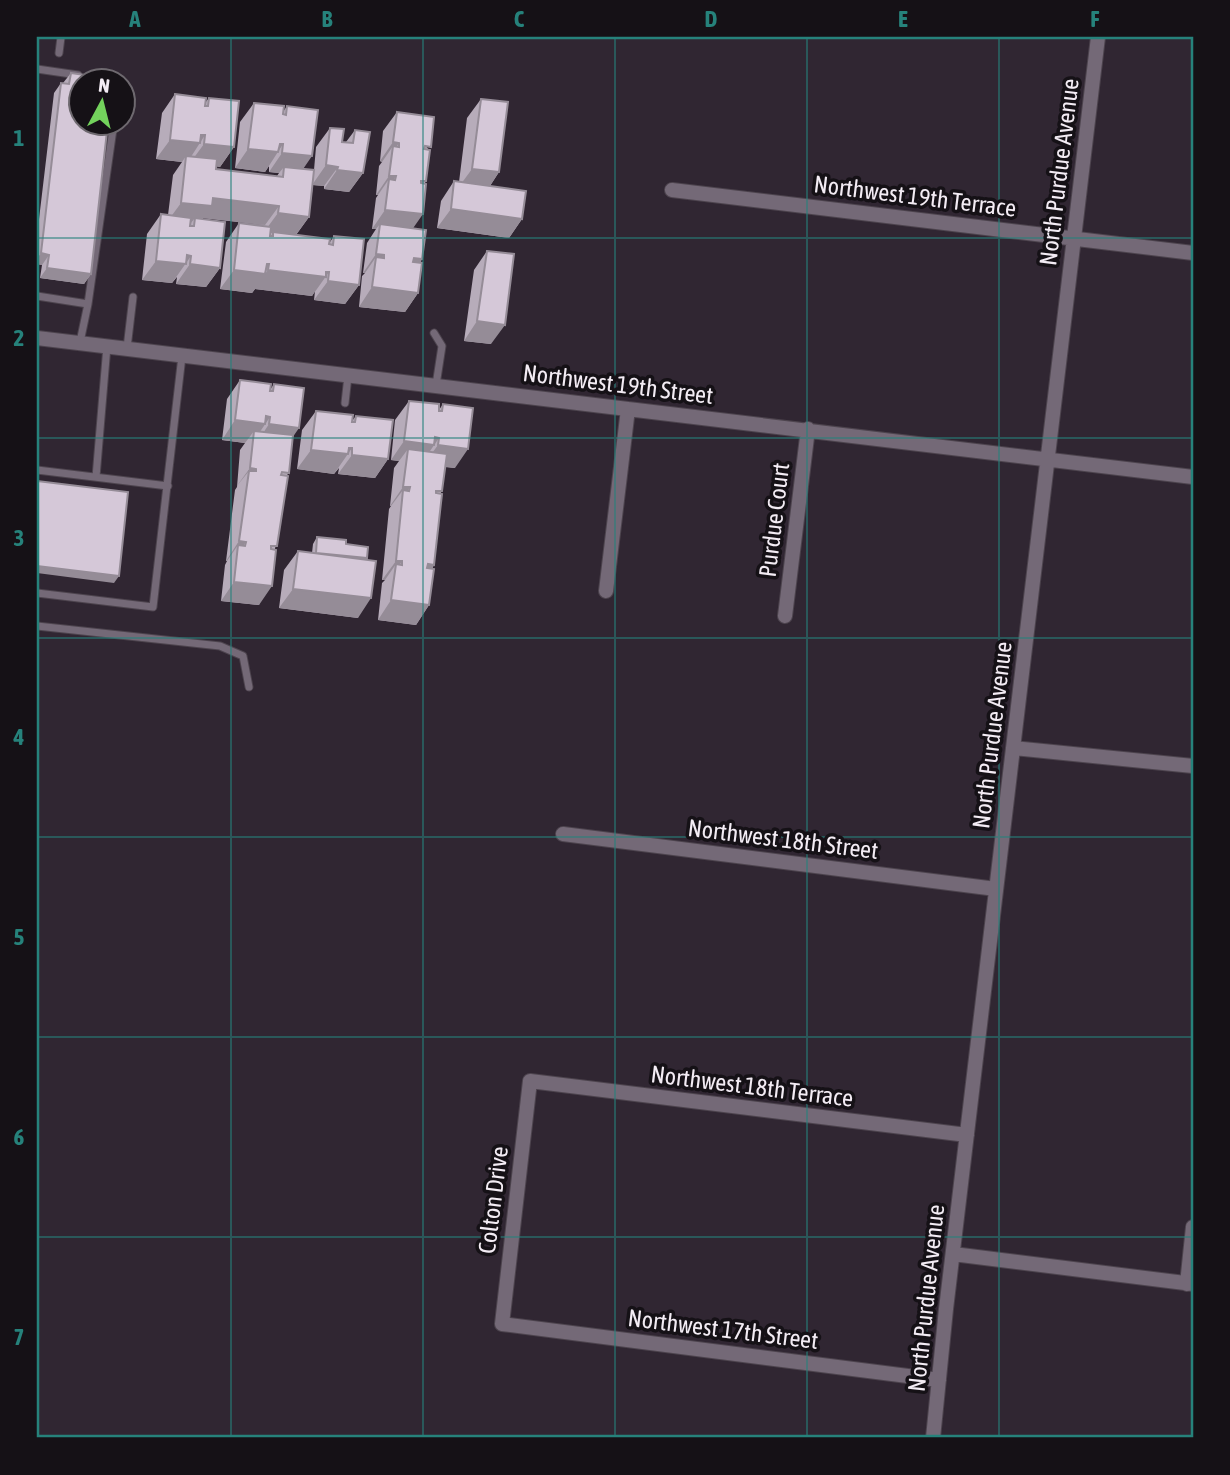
<svg xmlns="http://www.w3.org/2000/svg" width="1230" height="1475" font-family="'Asap Condensed',sans-serif">
  <style>
    .lines { fill: none; stroke-linecap: round; stroke-linejoin: round }
    .lane-casing { stroke: #4d444e; stroke-width: 9 }
    .street-casing { stroke: #4d444e; stroke-width: 16 }
    .lane { stroke: #746977; stroke-width: 7 }
    .street { stroke: #746977; stroke-width: 14 }
    .wall { fill: #b7acba }
    .shaded-wall { fill: #958c97 }
    .building { fill: #d5c8d8; stroke: #958c97; stroke-width: 2 }
    .grid { fill: none; stroke: #26827b; stroke-width: 2; stroke-opacity: 0.55 }
    .labels { text-anchor: middle; dominant-baseline: central; stroke-width: 7; stroke-linejoin: round; paint-order: stroke }
    .street-label { font-size: 24px; fill: #f3ecf4; stroke: #151116 }
    .neatline { fill: none; stroke: #26827b; stroke-width: 2.5 }
    .grid-label { font-size: 23px; text-anchor: middle; font-weight: bold; fill: #26827b }
  </style>
  <rect width="100%" height="100%" fill="#302632"/>
  <g class="lines">
    <defs>
      <path id="lane" d="M59,53l2,-16
        M37,69l41,6
        M37,296l51,8
        M434,333l8,13 -6,39
        M80,342l8,-38 26,-182
        M127,348l6,-51
        M345,403l3,-27
        M37,470l131,16
        M96,477l11,-131
        M37,593l116,14 29,-251
        M37,626l183,20 23,10 6,31"/>
      <path id="street" d="M672,190l521,63
        M37,338l1156,139
        M606,591l22,-182
        M785,616l23,-187
        M1013,748l180,18
        M563,834l433,55
        M953,1254l240,30
        M1187,1284l6,-57
        M939,1380l-437,-56 28,-243 437,54
        M933,1438l13,-129 152,-1272"/>
    </defs>
    <use href="#lane" class="lane-casing"/>
    <use href="#street" class="street-casing"/>
    <use href="#lane" class="lane"/>
    <use href="#street" class="street"/>
  </g>
  <path class="wall" d="M71,73l20,201 -7,10 -44,-6 2,-13 -5,-1v-28l17,-143 7,-10h2z
    M175,94l30,9 4,-5 25,49 -14,20 -4,-1v3l61,7 2,-3 -10,-1v-6l-4,6 -30,-4 5,-46 14,-19 29,9 4,-6 16,63 11,1 2,-23 14,-19 12,14h4l9,-12 8,43 -14,19 -25,-3v-3l-11,-1 -4,32 -13,18 34,7 4,-6 25,49 -14,19 -31,-4 1,-9 -3,5 -57,-7 -3,4 -32,-4 6,-47 13,-19 26,2 -62,-7v1l17,49 -14,19 -30,-3 1,-7 -5,6 -30,-3 5,-46 14,-20 7,1 5,-40 9,-13 -26,-3 6,-46z
    M481,99l18,73 -9,14 32,33 -13,19 -72,-10 4,-27 13,-20 5,1 8,-64z
    M397,112l32,38 -3,31 -1,2 -12,45 9,31 -2,4 -2,30 -13,19 -46,-5 3,-31 3,-3h-2l4,-30 9,-14h-4l4,-31 2,-3h-2l3,-29 3,-4 -2,-1 3,-30z
    M487,251l4,93 -27,-3 10,-71z
    M240,380l30,10 4,-6 19,54 -4,35 -2,2 -12,74 -16,56 -38,-4 4,-36 2,-4h-1l9,-71 2,-3 3,-37 5,-7 -23,-3 5,-41z
    M409,401l30,9 4,-6 12,64 -10,-1 -3,24 -2,3 -6,71 -2,4 -3,36 -13,20 -38,-5 4,-37 3,-3h-3l7,-71 2,-3h-1l4,-38 5,-7 -8,-1 4,-40z
    M316,411l36,10 4,-5 32,43 -13,19 -37,-4 1,-6 -5,6 -37,-5 5,-39z
    M317,537l29,7 20,16 -8,58 -79,-10 5,-38 14,-19 14,2 1,-9z"/>
  <path class="shaded-wall" d="M201,135h4l-18,28 -1,-7 -4,6 -26,-3 14,-19z
    M393,142l6,1 -7,10 1,-7 -11,16 -2,-1z
    M204,144l30,3 -14,20 -30,-4z
    M280,144h3l-18,28 -30,-4 13,-19z
    M282,153l30,3 -13,19 -15,-8 -5,6 -10,-1z
    M326,165l12,2 -14,19 -12,-1z
    M472,169l27,3 -13,20 -28,-4z
    M337,170l26,3 -14,19 -25,-3z
    M389,176h7l-8,11 1,-8 -11,16h-2z
    M213,198l66,8 -14,19 -62,-7 -5,7 -3,-7 -5,6 -23,-2 14,-19z
    M451,209l71,10 -13,19 -72,-10z
    M385,210l38,4 -14,20 -29,-10 -4,5h-4z
    M278,213l31,4 -14,19 -31,-4z
    M41,253l8,2 -7,10 -5,-1v-5z
    M376,254l8,1 -10,14 2,-12 -11,16h-2z
    M187,255l4,1 -19,27 -30,-3 14,-19z
    M414,258l8,1 -13,20z
    M190,264l30,4 -14,19 -30,-3z
    M267,264h2l-7,10h3l3,-4 61,2 -17,24 -57,-7 -3,4 -32,-4 14,-19z
    M47,268l44,6 -7,10 -44,-6z
    M328,281l31,4 -14,19 -31,-4z
    M372,287l46,6 -13,19 -46,-5z
    M477,321l28,4 -14,19 -27,-3z
    M266,416l4,1 -17,25 1,-11 -9,12 -23,-3 13,-20z
    M269,424l30,4 -13,19 -30,-3z
    M435,437l4,1 -18,26 -13,-15 -9,12 -8,-1 13,-19z
    M438,445l30,4 -13,19 -31,-4z
    M349,448h3l-18,26 -37,-5 14,-19z
    M352,455l36,4 -13,19 -37,-4z
    M250,468l6,1 -9,12 2,-10 -13,16z
    M403,487h7l-8,12 1,-9 -12,16h-1z
    M239,541l7,1 -9,12 1,-9 -11,16h-1z
    M396,561h6l-7,11 1,-8 -11,16h-3z
    M428,564l6,1 -13,19z
    M37,566l82,10 -5,7 -77,-10z
    M234,582l38,4 -13,19 -38,-4z
    M293,589l78,9 -13,20 -79,-10z
    M391,600l38,5 -13,20 -38,-5z"/>
  <path class="building" d="M71,73l42,6v1h-33v42h28l-17,152 -44,-6 2,-13 -8,-2 20,-170 8,1z
    M175,94l31,4 -1,8h3l1,-8 30,3 -5,46 -30,-3 1,-9h-4l-1,8 -30,-3z
    M481,99l27,3 -9,70 -27,-3z
    M254,103l30,3 -1,8 3,1 1,-9 31,4 -6,46 -30,-3 1,-9h-3l-2,8 -30,-3z
    M397,112l37,5 -3,30 -6,-1 -1,3 6,1 -4,31h-5v2l5,1 -3,30 -38,-4 4,-31 6,1 1,-4h-7l4,-30 6,1v-4l-6,-1z
    M330,128l14,1 -2,13 11,1 2,-13 15,2 -7,41 -26,-3 1,-3 -12,-2z
    M186,156l31,3 -1,10 67,8 1,-10 30,3 -5,47 -31,-4 1,-7 -66,-8 -1,8 -31,-3z
    M454,181l72,10 -4,28 -71,-10z
    M161,214l30,4 -1,8h4l1,-8 30,4 -5,46 -30,-4 1,-8 -4,-1 -1,9 -30,-3z
    M239,223l32,4 -1,9h3v-4l57,7 -1,5 4,1 1,-9 30,3 -5,46 -31,-4 1,-9h-3v5l-58,-7 1,-6h-2l-2,10 -31,-4z
    M380,224l46,6 -4,29 -8,-1 -1,4 9,1 -4,30 -46,-6 4,-30 8,1v-3l-8,-1z
    M487,251l27,3 -9,71 -28,-4z
    M240,380l31,4 -1,7h3l1,-7 30,4 -5,40 -30,-4 1,-7 -4,-1 -1,8 -30,-4z
    M409,401l30,3v7h3l1,-7 30,4 -5,41 -30,-4 1,-7 -4,-1 -1,8 -30,-4z
    M316,411l37,4 -1,7h3l1,-6 37,4 -5,39 -36,-4v-7h-3l-1,6 -37,-4z
    M254,431l39,4 -4,38 -7,-1 -1,3 7,1 -11,70h-6v3l5,1 -4,36 -38,-4 4,-37 7,1 1,-4 -7,-1 10,-70h7v-2l-6,-1z
    M408,449l39,5 -5,37h-6v2l6,1 -8,71 -6,-1 -1,4 7,1 -5,36 -38,-5 5,-36 6,1v-4h-6l7,-71 6,1 1,-4h-7z
    M37,481l91,11 -9,84 -82,-10z
    M317,537l29,3v4l22,3 -1,11 -51,-5z
    M298,551l78,10 -5,37 -78,-9z"/>
  <path class="grid" d="M231,37v1401M423,37v1401M615,37v1401M807,37v1401M999,37v1401M37,238h1156M37,438h1156M37,638h1156M37,837h1156M37,1037h1156M37,1237h1156"/>
  <g class="labels">
    <g class="street-label">
      <text transform="translate(1059 172) rotate(-83)">North Purdue Avenue</text>
      <text transform="translate(915 196) rotate(7)">Northwest 19th Terrace</text>
      <text transform="translate(618 384) rotate(7)">Northwest 19th Street</text>
      <text transform="translate(774 520) rotate(-83)">Purdue Court</text>
      <text transform="translate(992 735) rotate(-83)">North Purdue Avenue</text>
      <text transform="translate(783 839) rotate(7)">Northwest 18th Street</text>
      <text transform="translate(752 1086) rotate(7)">Northwest 18th Terrace</text>
      <text transform="translate(493 1200) rotate(-83)">Colton Drive</text>
      <text transform="translate(926 1298) rotate(-84)">North Purdue Avenue</text>
      <text transform="translate(723 1329) rotate(7)">Northwest 17th Street</text>
    </g>
  </g>
  <rect width="1230" height="1475" fill="none" stroke="#151116" stroke-width="77"/>
  <g transform="translate(102 102) rotate(7)"><circle r="33" fill="#151116" stroke="#6e696f" stroke-width="2"/>
  <path d="M0-5L12 26L0 18L-12 26Z" fill="#73d25c"/>
  <text y="-10" font-size="19" font-weight="bold" text-anchor="middle" fill="#f3ecf4">N</text>
  </g>
  <rect x="38" y="38" width="1154" height="1398" class="neatline"/>
  <g class="grid-label">
    <text x="135" y="27">A</text>
    <text x="327" y="27">B</text>
    <text x="519" y="27">C</text>
    <text x="711" y="27">D</text>
    <text x="903" y="27">E</text>
    <text x="1095" y="27">F</text>
    <text x="19" y="146">1</text>
    <text x="19" y="346">2</text>
    <text x="19" y="546">3</text>
    <text x="19" y="745">4</text>
    <text x="19" y="945">5</text>
    <text x="19" y="1145">6</text>
    <text x="19" y="1345">7</text>
  </g>
</svg>
